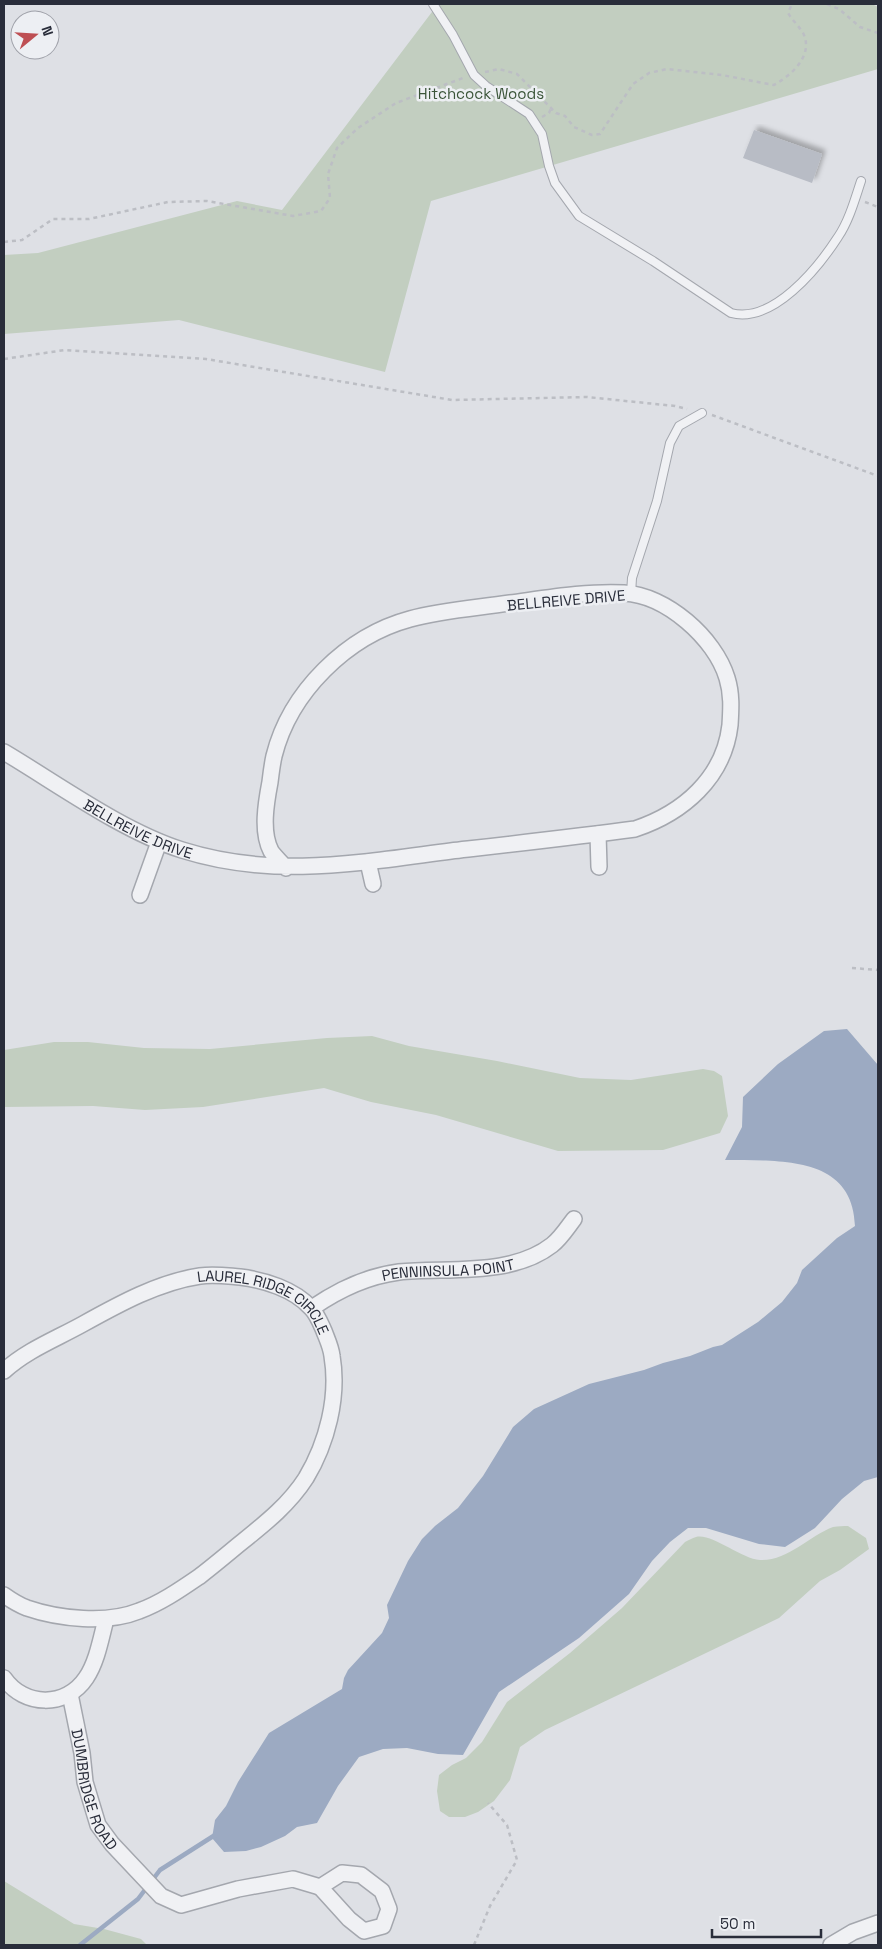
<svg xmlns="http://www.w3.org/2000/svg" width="882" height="1949" font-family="'Space Grotesk',sans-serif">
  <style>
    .green { fill: #c2cec0 }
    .water { fill: #9caac2 }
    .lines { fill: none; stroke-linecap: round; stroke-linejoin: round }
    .stream { stroke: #9caac2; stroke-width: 4.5 }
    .building { fill: #b8bcc5; filter: url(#shadow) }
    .service-casing { stroke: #a4a7ae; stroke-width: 10 }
    .minor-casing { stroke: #a4a7ae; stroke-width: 18 }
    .path { stroke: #bcbec4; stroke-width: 2.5; stroke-dasharray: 4 4; stroke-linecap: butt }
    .service { stroke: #f0f1f4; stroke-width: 8 }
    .minor { stroke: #f0f1f4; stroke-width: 15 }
    .labels { text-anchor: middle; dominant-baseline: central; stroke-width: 5; stroke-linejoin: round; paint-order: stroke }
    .park-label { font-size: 15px; fill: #3a5438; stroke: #edeff3 }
    .street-label { font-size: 15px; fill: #292d3a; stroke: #edeff3 }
  </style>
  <defs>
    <filter id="shadow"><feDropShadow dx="4" dy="-4" stdDeviation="2.5" flood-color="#0004"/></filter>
  </defs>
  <rect width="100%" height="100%" fill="#dee0e5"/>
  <path class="green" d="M438,4h434l6,3v62l-447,132 -46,171 -206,-52 -175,14v-79l34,-2 199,-52 45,9z
    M372,1036l37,10 88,15 83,17 51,2 72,-11 11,2 8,5 6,40 -8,17 -57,17 -105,1 -122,-36 -65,-13 -47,-14 -121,19 -58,3 -52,-4 -89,1v-57l50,-8h34l56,6 66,1 117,-11z
    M848,1526l18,12 3,11 -29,21 -20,11 -41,37 -234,112 -25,17 -10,33 -16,21 -16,11 -13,5h-16l-9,-6 -3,-20 2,-16 13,-10 14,-7 16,-16 25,-40 63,-49 52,-45 63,-66c4,-2 7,-4 11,-5 16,-4 45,22 64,23 28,1 49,-24 73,-33 5,-1 11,-1 15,-1z
    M4,1881l70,43 30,5 37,10 6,6h-143z"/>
  <path class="water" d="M847,1029l31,36v412l-14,4 -22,18 -27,29 -30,19 -26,-3 -53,-16h-18l-18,14 -18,19 -23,33 -50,44 -80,54 -36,63 -25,-1 -31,-6 -24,1 -24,8 -21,29 -21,37 -20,4 -12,9 -24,11 -15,4 -22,1 -12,-14 3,-18 11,-14 12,-24 31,-49 73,-44 2,-11 4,-8 34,-37 7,-15 -2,-13 21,-44 14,-22 13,-13 23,-18 25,-32 30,-49 21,-18 55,-25 55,-14 19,-7 27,-7 23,-9 9,-2 36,-23 24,-20 15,-19 5,-13 35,-32 18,-12c-2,-72 -78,-65 -130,-66l17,-33 1,-30 35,-33 46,-33z"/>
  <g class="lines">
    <path class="stream" d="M80,1945l58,-46 22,-29 55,-35"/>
  </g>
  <path class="building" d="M754,130l68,24 -10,29 -69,-25z"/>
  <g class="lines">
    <defs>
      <path id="service" d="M433,4l20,31 21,40 12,11 43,28 13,20 7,32 6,17 24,33 74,45 78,52c42,11 87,-45 107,-76 11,-16 17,-38 23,-56
        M631,594l1,-16 25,-77 13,-58 9,-17 23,-13"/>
      <g id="minor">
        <path id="s1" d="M4,752c54,32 118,79 178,98 92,29 176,13 269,1 61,-7 123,-14 184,-22 48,-16 89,-51 95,-104 1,-16 2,-31 -3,-47 -12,-40 -61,-83 -103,-85 -37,-2 -77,5 -114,10 -33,5 -67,7 -100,16 -63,17 -120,73 -136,137 -2,9 -3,18 -4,26 -4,21 -9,50 1,69 4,6 10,11 15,17"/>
        <path d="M598,834l1,33"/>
        <path d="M368,862l5,22"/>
        <path d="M140,895l19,-53"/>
        <path id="s2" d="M312,1308c26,-18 55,-32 87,-36 48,-5 112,5 153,-27 9,-7 15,-17 22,-26"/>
        <path id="s3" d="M4,1371c23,-21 52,-32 79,-47 36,-20 76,-42 117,-48 14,-2 27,0 40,1 24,3 54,12 71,31 6,6 9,14 13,23 3,8 7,16 8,25 7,41 -5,87 -26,122 -18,28 -43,47 -69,68 -12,10 -24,20 -37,30 -19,13 -39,27 -61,35 -32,13 -80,8 -112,-3 -8,-3 -16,-8 -23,-13"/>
        <path d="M4,1678c20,29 62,30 82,0 11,-16 15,-40 20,-59"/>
        <path id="s4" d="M70,1694l12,59 3,29 13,43 14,19 49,52 20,9 57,-16 55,-10 27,8"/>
        <path d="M342,1873l19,2 21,16 7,18 -6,17 -19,5 -15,-12 -29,-32z"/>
        <path d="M831,1945l22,-13 25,-9"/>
      </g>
    </defs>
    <use href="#service" class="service-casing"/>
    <use href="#minor" class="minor-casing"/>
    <path class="path" d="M827,4l12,5 21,18 18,6
      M485,72l14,-3 18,5 39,39 9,3 9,11 18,8 8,-1 33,-50 16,-11 18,-4 55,6 52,10c16,-9 39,-28 30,-50 -3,-7 -12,-15 -16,-22l4,-9
      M542,117l7,-4 2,-5
      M865,202l13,5
      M4,242l18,-2 31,-21h36l79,-17 39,-1 86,15 28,-5 9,-13 -2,-24 9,-26 21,-20 38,-25 67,-25
      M4,359l61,-9 141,9 246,41 135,-3 88,9 12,3
      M712,415l166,61
      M852,968l26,2
      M877,1528h1
      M474,1945l16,-39 27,-46 -10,-35 -19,-22"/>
    <use href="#service" class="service"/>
    <use href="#minor" class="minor"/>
  </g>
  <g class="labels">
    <g class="park-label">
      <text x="481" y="93">Hitchcock Woods</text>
    </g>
    <g class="street-label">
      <text transform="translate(566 600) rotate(-5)">BELLREIVE DRIVE</text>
      <text stroke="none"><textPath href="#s1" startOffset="155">BELLREIVE DRIVE</textPath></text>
      <text stroke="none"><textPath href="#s2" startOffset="144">PENNINSULA POINT</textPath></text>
      <text stroke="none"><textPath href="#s3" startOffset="292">LAUREL RIDGE CIRCLE</textPath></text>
      <text stroke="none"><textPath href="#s4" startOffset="99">DUMBRIDGE ROAD</textPath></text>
    </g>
  </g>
  <rect width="882" height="1949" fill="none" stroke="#292d3a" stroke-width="10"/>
  <g transform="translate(35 35) rotate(72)"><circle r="24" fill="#edeff3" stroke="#9fa1a9"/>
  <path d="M0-4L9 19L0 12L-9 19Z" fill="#be4f53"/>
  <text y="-8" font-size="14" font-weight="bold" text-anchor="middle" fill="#292d3a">N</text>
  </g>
  <path d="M712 1929v8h109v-8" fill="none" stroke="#292d3a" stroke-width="2.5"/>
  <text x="720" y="1929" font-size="15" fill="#292d3a" stroke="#edeff3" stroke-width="4" paint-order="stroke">50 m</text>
</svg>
